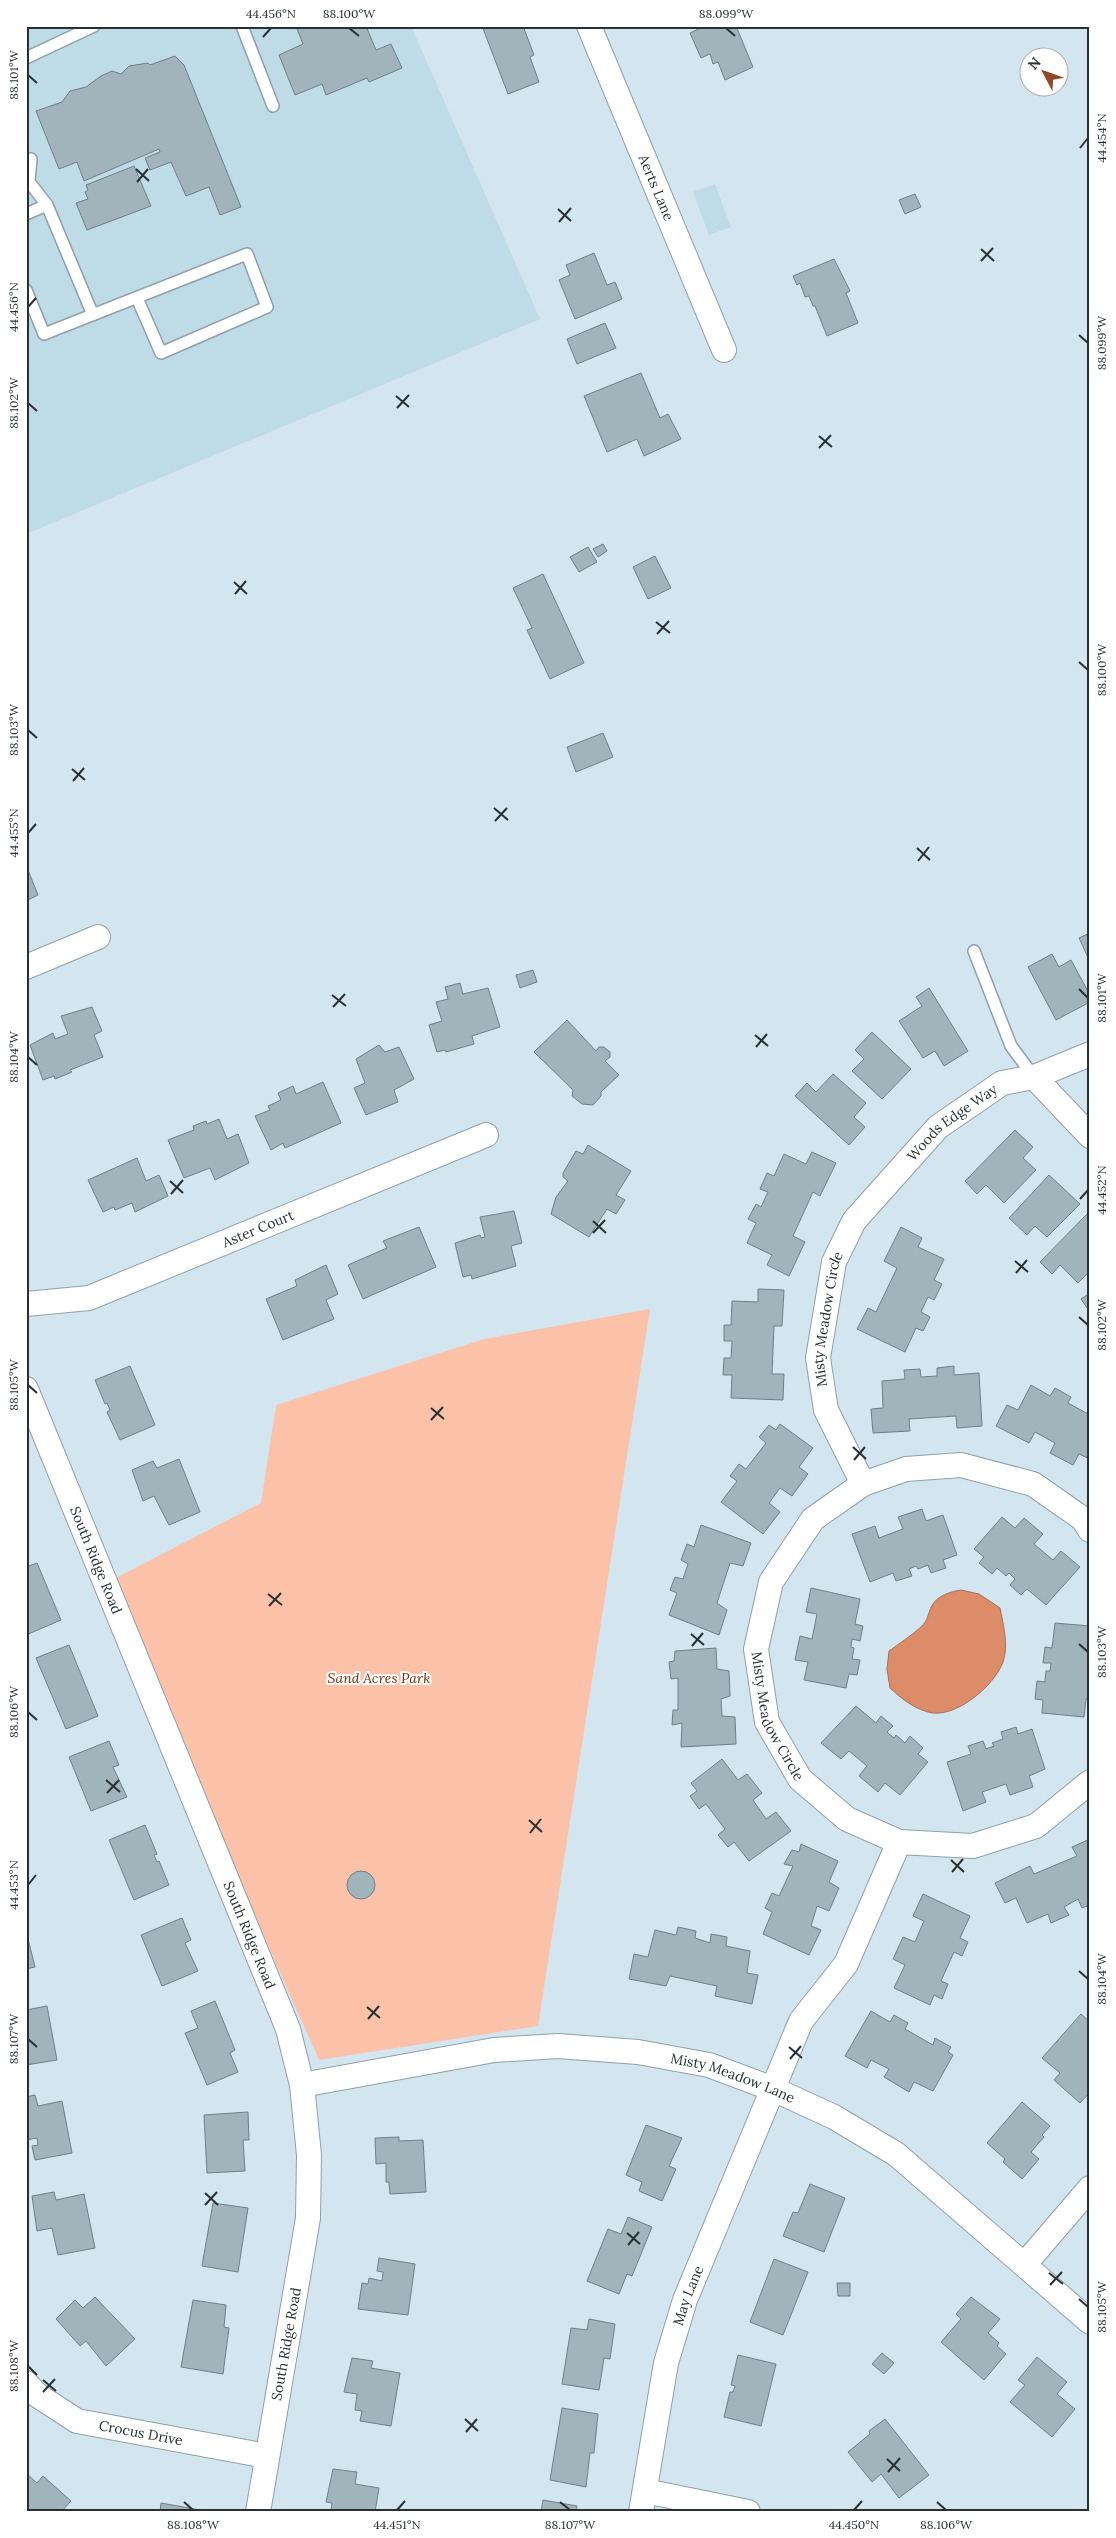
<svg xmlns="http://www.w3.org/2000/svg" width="1116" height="2538" font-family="Lora,serif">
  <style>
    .built { fill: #bfdbe6 }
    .green { fill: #fcc2a9 }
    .water { fill: #dc8c69; stroke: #a67059 }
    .building { fill: #a1b4bc; stroke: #6d7f87 }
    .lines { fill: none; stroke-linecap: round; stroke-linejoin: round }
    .lane-casing { stroke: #8ea0a9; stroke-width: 14 }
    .street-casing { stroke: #8ea0a9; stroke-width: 26 }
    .lane { stroke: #fff; stroke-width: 11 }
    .street { stroke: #fff; stroke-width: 24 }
    .ticks { fill: none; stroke: #283033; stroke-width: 2 }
    .labels { text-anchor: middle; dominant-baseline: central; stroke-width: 4; stroke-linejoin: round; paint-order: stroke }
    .street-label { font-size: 14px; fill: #283033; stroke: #fff }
    .park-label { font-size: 14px; font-style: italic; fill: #783109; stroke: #fff }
    .neatline { fill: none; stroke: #283033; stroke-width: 2 }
    .ticks-label { font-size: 12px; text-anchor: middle; fill: #283033 }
  </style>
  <rect width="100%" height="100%" fill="#d3e6ef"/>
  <path class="built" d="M26,26h385l129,293 -514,215z
    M715,184l16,43 -22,8 -16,-43z"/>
  <path class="green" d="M650,1309l-112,717 -219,34 -213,-477 155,-80 15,-98 208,-66z"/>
  <path class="water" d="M961,1590l18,4 21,14c3,16 9,37 3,54 -8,23 -48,58 -75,50 -15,-4 -27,-14 -38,-24l-3,-19 2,-18c11,-8 22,-15 32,-24 6,-6 6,-9 9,-17 4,-13 18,-18 31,-20z"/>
  <path class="building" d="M296,26h70l10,24 15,-6 11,24 -33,14 -2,-4 -41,17 -4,-11 -27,11 -16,-40 24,-11z
    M482,26h41l11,29 -4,2 9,25 -31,12z
    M705,26h31l17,41 -28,13 -7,-18 -5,2 -3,-10 -9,4 -11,-25z
    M175,56l9,9 57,142 -21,8 -11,-28 -23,9 -15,-34 -21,8 -5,-12 15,-6 -1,-3 -75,32 -7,-19 -18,7 -23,-58 26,-9 8,-11 16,-4 15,-11 11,-5 9,3 8,-8 19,-3 2,2z
    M134,166l17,40 -64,24 -11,-27 12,-4 -3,-7 3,-2 -2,-5z
    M915,194l6,13 -16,7 -6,-14z
    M594,253l13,32 8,-3 7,17 -47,20 -16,-39 11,-5 -4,-10z
    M834,259l16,32 -4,2 12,30 -31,13 -12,-30h-2l-4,-10 -4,1 -5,-14 -3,2 -4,-9z
    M605,323l11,25 -39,16 -10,-25z
    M641,373l19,45 8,-4 13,25 -37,17 -7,-17 -30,13 -23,-56z
    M603,544l4,7 -9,6 -5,-8z
    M588,547l9,15 -18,10 -9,-15z
    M655,556l16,32 -23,11 -15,-32z
    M543,574l41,89 -34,16 -23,-49 5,-2 -19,-40z
    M603,733l10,24 -37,15 -9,-25z
    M26,865l12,30 -12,6z
    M1090,933v29l-11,-24z
    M1052,954l7,13 12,-7 19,35v7l-34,18 -28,-53z
    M533,970l4,12 -17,6 -4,-13z
    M460,983l3,11 25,-6 12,39 -28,9 2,8 -28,8 -1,-2 -8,2 -8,-27 13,-4 -6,-19 12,-3 -3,-12z
    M929,988l39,63 -24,15 -9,-15 -12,7 -24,-37 23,-15 -6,-9z
    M92,1007l10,24 -8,4 9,22 -33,13 2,2 -17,7 -1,-3 -11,4 -13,-35 23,-12 2,6 13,-5 -7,-18z
    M567,1020l29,31 3,-4h5l6,5v5l-5,4 14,14 -18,17v4l-8,9 -11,-1 -10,-8 1,-6 -39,-38z
    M872,1032l39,37 -29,30 -30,-28 12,-12 -9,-9z
    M379,1045l6,7 14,-5 15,32 -20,11 4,12 -32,13 -12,-27 11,-5 -9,-24z
    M833,1074l33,29 -12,14 11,10 -16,18 -54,-49 12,-13 9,9z
    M323,1082l18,41 -56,25 -2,-5 -12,7 -16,-34 15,-6 -2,-4 13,-6 -3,-7 15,-7 3,8z
    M219,1119l8,20 11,-5 11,29 -34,17 -5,-12 -26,10 -16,-38 26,-10 -1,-4 13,-5 1,3z
    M1015,1130l18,17 -10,11 13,12 -32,33 -18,-18 -9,9 -12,-13z
    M588,1145l43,26 -15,24 9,5 -9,14 -9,-5 -18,28 -38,-23 5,-17 12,-16 -5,-4v-4l13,-22 7,3z
    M812,1152l24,11 -16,33 -7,-4 -20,44 12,6 -16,34 -22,-11 5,-10 -25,-12 9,-20 -8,-4 8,-15 5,3 7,-15 -8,-3 7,-16 7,3 10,-22 22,10z
    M137,1158l9,23 13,-6 9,21 -33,16 -3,-9 -17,7 -1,-3 -11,5 -15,-32z
    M1049,1175l31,29 -33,33 -12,-11 -8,9 -18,-17z
    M514,1211l8,32 -11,3 5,20 -44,13 -1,-4 -8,2 -8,-34 25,-8 1,3 4,-1 -5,-20z
    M1090,1211v60l-12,12 -18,-18 -8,9 -12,-12z
    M419,1227l17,40 -73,32 -15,-34 39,-17 -4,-7z
    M901,1227l21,11 -4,9 26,12 -10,21 8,4 -8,16 -6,-3 -7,15 9,5 -7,14 -7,-3 -11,24 -48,-23 11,-21 8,4 21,-44 -13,-7z
    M326,1265l12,29 -12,6 8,19 -51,21 -17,-41 31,-13 -2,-6z
    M758,1289l26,1 -2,36h-8l-2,48h12l-1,26 -52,-2 1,-23h-9l1,-17h7l1,-17h-8v-16h7l1,-24 26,1z
    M1090,1293v19l-9,-13z
    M130,1366l25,59 -35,15 -13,-28 3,-2 -3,-7 -2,1 -10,-24z
    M954,1366v9l25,-2 3,53 -25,2 -1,-12 -47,3 1,12 -37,2 -2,-24 12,-1 -1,-27 23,-2 -1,-9 16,-1 1,8 16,-1v-8z
    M1031,1385l19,11 5,-8 16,9 -3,6 22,12v44l-11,-5 -6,11 -23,-12 5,-10 -20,-11 -6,11 -33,-17 11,-21 11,5z
    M780,1424l33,24 -14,19 9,7 -16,22 -12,-8 -11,15 11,9 -17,22 -42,-32 16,-21 -7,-5 9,-12 7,5 20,-26 -7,-6 10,-12 7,5z
    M179,1459l21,53 -31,13 -15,-29 -11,5 -11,-31 21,-9 4,7z
    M922,1509l4,12 17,-6 14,40 -14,5 3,8 -15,5 -3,-8 -10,4 -2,-3 -7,3 3,7 -16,5 -3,-8 -23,9 -18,-48 23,-8 4,12 24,-9 -5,-12z
    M1002,1517l13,11 9,-10 19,16 -9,10 19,16 8,-9 19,16 -34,38 -19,-16 -6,6 -11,-10 5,-6 -6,-6 -3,3 -9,-8 -5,6 -13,-11 5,-6 -10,-8z
    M701,1525l50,18 -8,23 -13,-3 -13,40 10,7 -8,25 -50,-20 8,-22 -7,-3 5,-13 8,2 5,-15 -7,-4 6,-16 7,3z
    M37,1563l24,57 -35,15v-68z
    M811,1588l49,11 -5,25 8,2 -3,15 -8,-2 -1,8 3,1 -2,11 8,1 -3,15 -8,-1 -3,14 -42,-8 4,-18 -13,-2 5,-24 12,3 5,-25 -11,-2z
    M1055,1623l35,3v73h-4l-2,18 -42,-4 1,-13 -8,-1 2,-18 8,1 1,-11h4l1,-8h-8l2,-16 7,1z
    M69,1645l29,71 -32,13 -30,-71z
    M716,1648l1,21 12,2 1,25 -9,3 1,17 13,1 1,27 -55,3 1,-24 -10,2 1,-15h5v-32l-7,1 -2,-17 5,-1 1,-10z
    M856,1706l20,17 5,-7 12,10 -6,6 7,6 2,-3 9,8 5,-7 13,12 -5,6 10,8 -28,33 -15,-12 -7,9 -19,-16 8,-10 -18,-15 -8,8 -20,-16z
    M1016,1727l2,7 14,-5 13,40 -16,7 4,11 -23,8 -4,-11 -24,8 4,10 -23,9 -16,-49 24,-8 -3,-8 15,-5 3,8 8,-3 -2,-3 11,-4 -2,-7z
    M109,1741l10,24 -6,2 14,30 -36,14 -22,-54z
    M722,1759l16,21 9,-6 15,19 -9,7 13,19 10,-7 15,19 -42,30 -15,-19 -6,5 -10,-12 7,-6 -19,-25 -7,5 -9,-13 7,-5 -6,-8z
    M145,1825l12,29 -3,1 3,7 2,-1 10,24 -35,15 -25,-60z
    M1090,1839v66l-8,3 -4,-9 -14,8 5,8 -18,8 -3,-9 -21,9 -11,-25 -11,5 -10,-20 35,-17 4,8 43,-18 -5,-9z
    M801,1844l37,17 -9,21 10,6 -10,23 -12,-5 -6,20 10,4 -12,25 -46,-21 9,-22 -7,-4 7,-15 7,3 14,-30 -9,-2 8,-14 7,2z
    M347 1885a14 14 0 1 1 28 0a14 14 0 1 1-28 0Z
    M923,1894l47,22 -10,22 8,4 -6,14 -8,-4 -13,29 7,3 -6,15 -8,-4 -4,10 -36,-17 11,-23 -12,-6 10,-22 12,5 9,-21 -11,-5z
    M182,1918l9,22 -6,3 13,28 -36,15 -21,-51z
    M678,1927l18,4 -1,7 15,5 1,-9 16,3 -1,9 24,5 -3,22 11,2 -6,29 -37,-8 2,-10 -47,-10 -4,10 -37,-7 5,-25 14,3 7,-27 21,5z
    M26,1931l9,36 -9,2z
    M215,2001l20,49 -5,3 8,19 -31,13 -22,-52 13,-5 -7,-17z
    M47,2006l10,54 -31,5v-55z
    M871,2011l19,11 4,-7 14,8 -3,6 28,16 2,-7 16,9 -3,5 5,3 -20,36 -19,-9 -5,10 -25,-15 5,-8 -18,-9 -4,8 -22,-12z
    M1081,2014l9,8v70l-10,11 -26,-23 6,-7 -18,-15z
    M35,2095l3,11 24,-5 10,52 -37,7 -3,-14 6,-1 -1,-7 -11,2v-43z
    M1022,2102l28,24 -8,9 2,2 -13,15 8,7 -17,20 -19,-17 2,-3 -18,-16z
    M248,2112l1,28h-6l2,31 -38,2 -3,-58z
    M646,2125l36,13 -13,28 7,3 -14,32 -23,-10 3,-9 -16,-7z
    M399,2137v4l24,-1 3,52 -36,2 -1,-12h-3v-19l-10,1 -1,-26z
    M810,2184l35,14 -21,54 -41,-16 10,-24 5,1z
    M54,2192l2,8 28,-6 11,54 -37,7 -6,-27 -15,3 -5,-35z
    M213,2203l35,5 -10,64 -36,-6z
    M628,2217l24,10 -20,49 -5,-2 -8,20 -32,-13 21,-52 13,5z
    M379,2258l36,6 -7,51 -50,-6 4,-26 6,1 1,-6 13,3 1,-9 -6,-1z
    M774,2259l34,13 -25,63 -33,-13z
    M837,2283h13v13h-12z
    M95,2297l40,42 -29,27 -20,-25 -6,5 -24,-27 19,-19 8,8z
    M971,2297l29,22 -12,14 11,10 -2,3 9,8 -22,26 -43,-38 20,-23 -5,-5z
    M193,2300l33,5 -2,22 5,1 -6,46 -42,-7z
    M589,2319l26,5 -5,35 -6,-1 -5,32 -37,-6 9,-56 16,2z
    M882,2353l12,10 -10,11 -12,-10z
    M738,2355l38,9 -15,62 -37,-9 6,-25h3l2,-6 -4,-1z
    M1037,2357l30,25 -10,12 18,15 -23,28 -42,-35 15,-17 -7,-5z
    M352,2358l21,3 -2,7 29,5 -9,53 -31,-5 2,-10 -7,-1 2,-16 -13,-2z
    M562,2408l36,6 -4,39h-4l-4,34 -36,-7z
    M885,2419l44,56 -30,23 -18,-24 -9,8 -24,-30 22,-18 -1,-3z
    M333,2469l24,3 -2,12 24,4 -4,24 -44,-2 1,-7 -6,-1z
    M26,2473l11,10 6,-7 28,25 -10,11h-35z
    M543,2500l34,6 -1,6h-35z
    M161,2503l39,7 -1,2h-39z"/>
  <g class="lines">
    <defs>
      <path id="lane" d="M242,26l31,80
        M26,58l68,-32
        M26,178l21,27 46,110
        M29,181l2,-22
        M26,214l21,-9
        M26,290l18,44 203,-80 20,53 -106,46 -24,-55
        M974,951l37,95 23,31"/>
      <g id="street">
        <path id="s1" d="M589,26l135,324"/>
        <path d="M26,967l72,-30"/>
        <path d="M1034,1077l56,59"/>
        <path id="s2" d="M26,1304l63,-6 397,-163"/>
        <path id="s3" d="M26,1389l262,640 14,56 7,70 -1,63 -50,294"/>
        <path id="s4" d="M863,1484l-37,-74 -8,-52 16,-96 20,-41 84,-94 64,-44 32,-6 56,-23"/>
        <path id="s5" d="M1090,1530l-7,-11 -50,-35 -72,-19 -55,4 -43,15 -50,35 -42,63 -15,67 11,73 33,57 47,40 52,23 74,4 63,-20 54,-44"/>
        <path id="s6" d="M302,2085l192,-35 64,-4 80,6 71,13 64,24 61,28 62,37 194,168"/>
        <path d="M1024,2265l66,-77"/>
        <path id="s7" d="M26,2383l11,12 40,26 190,35"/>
        <path d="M645,2491l103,21"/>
        <path id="s8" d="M641,2512l25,-149 19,-63 116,-279 45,-57 53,-122"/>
      </g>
    </defs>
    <use href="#lane" class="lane-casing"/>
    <use href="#street" class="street-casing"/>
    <use href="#lane" class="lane"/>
    <use href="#street" class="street"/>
  </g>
  <path class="ticks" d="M349,28l10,8M726,28l9,8M263,37l8,-9M28,75l9,8M1080,148l8,-10M136,169l13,12M137,182l11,-13M558,209l13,12M559,222l12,-14M981,249l13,12M981,261l12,-13M28,307l8,-9M1079,335l9,8M396,396l13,11M28,403l9,8M397,408l12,-13M819,436l13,11M819,448l12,-13M234,582l13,12M235,594l11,-13M656,622l14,11M657,634l12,-13M1079,662l9,8M28,730l9,8M72,769l13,11M73,781l11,-13M494,808l14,12M495,821l12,-13M28,833l8,-9M917,848l13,12M918,861l11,-14M1079,989l9,9M332,995l14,11M333,1007l12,-13M755,1035l13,11M756,1047l11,-13M28,1057l9,8M170,1181l13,12M171,1194l12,-14M1080,1199l8,-9M593,1221l13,12M593,1233l12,-13M1015,1261l13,11M1016,1273l11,-13M1079,1317l9,8M28,1385l9,8M431,1408l13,11M431,1420l12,-13M853,1447l13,12M854,1460l11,-13M268,1594l14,11M269,1606l12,-13M691,1634l13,11M1079,1644l9,8M692,1646l11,-13M28,1712l9,8M106,1780l14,12M107,1793l12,-13M529,1820l13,12M530,1833l11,-14M951,1860l13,12M952,1872l11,-13M28,1885l8,-10M1079,1971l9,8M367,2007l13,11M368,2019l11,-13M28,2039l9,8M789,2047l13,11M790,2059l11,-13M205,2193l13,12M205,2205l12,-13M627,2233l13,11M628,2245l11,-13M1049,2273l14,11M1050,2285l12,-13M1079,2299l9,8M28,2366l9,9M43,2380l13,11M43,2392l12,-13M465,2419l13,12M466,2432l11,-13M887,2459l13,12M888,2472l12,-14M184,2502l9,8M560,2502l10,8M937,2502l9,8M397,2510l8,-9M854,2510l8,-9"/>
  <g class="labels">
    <g class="street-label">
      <text stroke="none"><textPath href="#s1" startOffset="175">Aerts Lane</textPath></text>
      <text stroke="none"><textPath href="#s4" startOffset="418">Woods Edge Way</textPath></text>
      <text stroke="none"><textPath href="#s2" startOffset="246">Aster Court</textPath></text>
      <text stroke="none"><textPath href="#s4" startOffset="175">Misty Meadow Circle</textPath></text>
      <text stroke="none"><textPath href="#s3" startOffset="185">South Ridge Road</textPath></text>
      <text stroke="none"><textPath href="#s5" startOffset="526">Misty Meadow Circle</textPath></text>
      <text stroke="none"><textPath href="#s3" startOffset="590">South Ridge Road</textPath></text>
      <text stroke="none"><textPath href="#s6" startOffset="438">Misty Meadow Lane</textPath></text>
      <text stroke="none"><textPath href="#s8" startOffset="222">May Lane</textPath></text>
      <text transform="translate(286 2344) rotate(-80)">South Ridge Road</text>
      <text stroke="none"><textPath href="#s7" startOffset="129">Crocus Drive</textPath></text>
    </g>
    <g class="park-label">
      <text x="379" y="1678">Sand Acres Park</text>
    </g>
  </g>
  <rect width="1116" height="2538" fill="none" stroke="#ffffff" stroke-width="55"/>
  <g transform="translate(1044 72) rotate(311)"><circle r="24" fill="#ffffff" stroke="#a9acad"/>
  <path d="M0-4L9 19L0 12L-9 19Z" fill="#904826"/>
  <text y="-8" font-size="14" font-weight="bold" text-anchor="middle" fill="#283033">N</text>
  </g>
  <rect x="28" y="28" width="1060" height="2482" class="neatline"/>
  <g class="ticks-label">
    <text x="271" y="18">44.456°N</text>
    <text x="349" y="18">88.100°W</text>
    <text x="726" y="18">88.099°W</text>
    <text transform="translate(14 75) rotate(-90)" y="4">88.101°W</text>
    <text transform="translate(1102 138) rotate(-90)" y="4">44.454°N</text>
    <text transform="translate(14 307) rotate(-90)" y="4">44.456°N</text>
    <text transform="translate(1102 343) rotate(-90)" y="4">88.099°W</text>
    <text transform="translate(14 403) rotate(-90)" y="4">88.102°W</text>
    <text transform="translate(1102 670) rotate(-90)" y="4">88.100°W</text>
    <text transform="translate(14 730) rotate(-90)" y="4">88.103°W</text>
    <text transform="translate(14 833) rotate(-90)" y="4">44.455°N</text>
    <text transform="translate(1102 998) rotate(-90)" y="4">88.101°W</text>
    <text transform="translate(14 1057) rotate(-90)" y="4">88.104°W</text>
    <text transform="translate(1102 1190) rotate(-90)" y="4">44.452°N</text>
    <text transform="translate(1102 1325) rotate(-90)" y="4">88.102°W</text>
    <text transform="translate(14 1385) rotate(-90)" y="4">88.105°W</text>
    <text transform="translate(1102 1652) rotate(-90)" y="4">88.103°W</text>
    <text transform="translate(14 1712) rotate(-90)" y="4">88.106°W</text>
    <text transform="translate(14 1885) rotate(-90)" y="4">44.453°N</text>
    <text transform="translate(1102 1979) rotate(-90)" y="4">88.104°W</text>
    <text transform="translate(14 2039) rotate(-90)" y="4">88.107°W</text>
    <text transform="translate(1102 2307) rotate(-90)" y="4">88.105°W</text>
    <text transform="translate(14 2366) rotate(-90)" y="4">88.108°W</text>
    <text x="193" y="2529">88.108°W</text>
    <text x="397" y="2529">44.451°N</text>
    <text x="570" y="2529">88.107°W</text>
    <text x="854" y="2529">44.450°N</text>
    <text x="946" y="2529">88.106°W</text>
  </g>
</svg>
